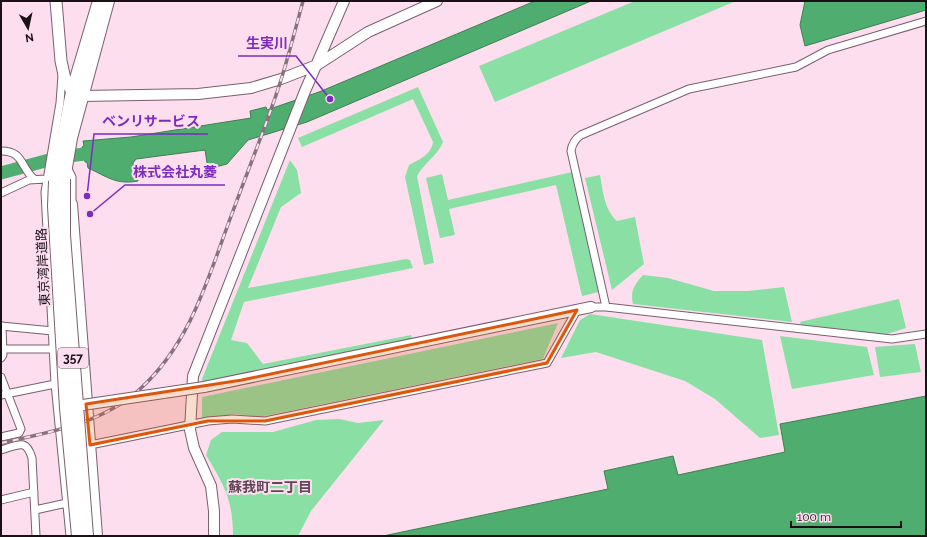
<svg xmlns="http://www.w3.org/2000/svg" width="927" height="537" font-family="Raleway,'Noto Sans JP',sans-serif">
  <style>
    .green { fill: #8adfa4 }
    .water { fill: #4fad70; stroke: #3f7e55 }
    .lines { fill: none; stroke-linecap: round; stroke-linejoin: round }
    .river { stroke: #4fad70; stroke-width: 13 }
    .street-casing { stroke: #7a5f6e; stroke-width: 9 }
    .secondary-casing { stroke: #7a5f6e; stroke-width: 12 }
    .primary-casing { stroke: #7a5f6e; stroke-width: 13 }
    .highway-casing { stroke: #7a5f6e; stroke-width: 14 }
    .street { stroke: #fff; stroke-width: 7 }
    .secondary { stroke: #fff; stroke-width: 10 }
    .primary { stroke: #fff; stroke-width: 11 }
    .highway { stroke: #fff; stroke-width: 12 }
    .rail-casing { stroke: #86727d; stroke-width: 3.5 }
    .rail { stroke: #fddeef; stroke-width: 2; stroke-dasharray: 6; stroke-linecap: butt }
    .secondary-bridge-casing { stroke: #7a5f6e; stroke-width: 12; stroke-linecap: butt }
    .highway-bridge-casing { stroke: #7a5f6e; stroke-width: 14; stroke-linecap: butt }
    .secondary-bridge { stroke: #fff; stroke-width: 10 }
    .highway-bridge { stroke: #fff; stroke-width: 12 }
    .marked { fill: #de550c; fill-opacity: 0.2; stroke: #de550c; stroke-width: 3; stroke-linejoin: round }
    .labels { text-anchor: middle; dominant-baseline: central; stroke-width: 4; stroke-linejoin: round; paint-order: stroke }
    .shield { fill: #fddeef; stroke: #5e4e57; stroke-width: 1 }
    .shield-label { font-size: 12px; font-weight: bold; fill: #1a1016 }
    .street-label { font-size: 13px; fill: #1a1016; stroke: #fddeef }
    .neighbourhood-label { font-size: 14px; font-weight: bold; fill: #614756; stroke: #fddeef }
    .leader { fill: none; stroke: #7b2cbf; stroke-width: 1.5 }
    .callout-dot { fill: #7b2cbf; stroke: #fddeef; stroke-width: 1.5 }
    .callout-label { font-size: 14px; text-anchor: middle; font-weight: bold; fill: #7b2cbf; stroke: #fddeef; stroke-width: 4; stroke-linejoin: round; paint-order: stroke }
  </style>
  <rect width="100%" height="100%" fill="#fddeef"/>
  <path class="green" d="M635,1h101l-241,101 -16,-36z
    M418,87l25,55c-5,13 -19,21 -26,34l17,87 -10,2 -19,-88 4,-12c11,-6 22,-10 24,-23l-20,-43 -111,48 -4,-9z
    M290,160l7,10 4,23 -20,14 -33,81 158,-29 4,1 3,8 -169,34 -13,38 16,3 16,21 148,-29 2,6 -210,43 -1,-5z
    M572,172l27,120 -17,4 -26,-111 -107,24 6,26 -15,3 -14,-60 16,-4 6,26z
    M600,175c3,16 4,34 17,46l18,-4 9,47 -32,26 -27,-112z
    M643,275l25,3 46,13h34l36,-4 8,35 -159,-18c-3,-12 1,-19 10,-29z
    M899,299l7,29 -22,7h-10l-72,-7 -2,-6z
    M590,314l172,26 17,95 -19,3 -45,-39 -30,-18 -89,-29 -35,6 19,-38z
    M558,323l-15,36 -283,58 -24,-3 -34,4v-21z
    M780,336l87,11 7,28 -82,14z
    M915,344l6,28 -41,5 -5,-30z
    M339,419l19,4 26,-3 -73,91 -13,25h-65c0,-36 -9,-51 -27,-81l5,-15 11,-8h51l43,-12z"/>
  <path class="water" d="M535,1h56l-284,121 -59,18 -21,24 -19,5 -3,-19 -69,9 -3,4 5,18c-22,4 -30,-4 -50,-13l-1,-6h-2l-3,-15 2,-1 -1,-5 48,-4 120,-19 -1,-7 16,-4 1,3 52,-18z
    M805,1h121v9l-121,36 -5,-21z
    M926,396v140h-543l225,-47 -4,-18 69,-15 5,19 107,-23 -5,-28z"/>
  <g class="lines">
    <path class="river" d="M1,173l59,-16 41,-5"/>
    <defs>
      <path id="street" d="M62,75l-2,28 -15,89 10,192 15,152
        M1,151c23,0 19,16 33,28
        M67,167l5,10v27
        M1,193l28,-13 17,-1
        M591,307h15l286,32 34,-5
        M606,307l-35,-156c1,-7 4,-12 10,-16l108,-46 107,-22 32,-17 98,-29
        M1,326l52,5
        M3,349h51
        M1,358l2,-3 -1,-29
        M1,377l20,52 -2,4 -18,4
        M1,395l54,-11
        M90,445l118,-24 24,-2 33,2 282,-58 30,-53
        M1,450c17,-5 25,-12 31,8l4,78
        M1,500l33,-8
        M35,510l32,-7"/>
      <path id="secondary" d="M82,96l116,-2 53,-6 30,-9 36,-14 51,-33 69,-31
        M72,204l25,332
        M204,387l387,-80
        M214,536v-25l-3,-25 -17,-38 -4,-18 3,-54 112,-285 39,-90"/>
      <path id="primary" d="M56,1l5,60 4,18 7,13 5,2"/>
      <path id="highway" d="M64,179l7,-41 37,-137
        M55,181l17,-89 27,-91"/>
    </defs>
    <use href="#street" class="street-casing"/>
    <use href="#secondary" class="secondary-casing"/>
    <use href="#primary" class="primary-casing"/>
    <use href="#highway" class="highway-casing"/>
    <use href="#street" class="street"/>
    <use href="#secondary" class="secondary"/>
    <use href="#primary" class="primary"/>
    <use href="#highway" class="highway"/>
    <defs>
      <path id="rail" d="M1,443c49,-11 101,-19 139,-54 52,-47 69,-115 93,-178 16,-44 34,-87 48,-131 8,-26 15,-53 22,-79"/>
    </defs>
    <use href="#rail" class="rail-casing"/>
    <use href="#rail" class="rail"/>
    <defs>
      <path id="secondary-bridge" d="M76,406l128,-19"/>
      <path id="highway-bridge" d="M64,179v56l23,301
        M55,181l-1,25 12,202 12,128"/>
    </defs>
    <use href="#secondary-bridge" class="secondary-bridge-casing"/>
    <use href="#highway-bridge" class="highway-bridge-casing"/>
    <use href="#secondary-bridge" class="secondary-bridge"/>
    <use href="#highway-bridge" class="highway-bridge"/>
  </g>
  <path class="marked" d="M577,310l-30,53 -282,58h-57l-118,24 -4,-41 156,-24z"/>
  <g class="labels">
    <rect class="shield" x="58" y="348" width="30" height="20" rx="3"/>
    <g class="shield-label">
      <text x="73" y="358">357</text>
    </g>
    <g class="street-label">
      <text transform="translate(43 267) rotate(-93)">東京湾岸道路</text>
    </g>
    <g class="neighbourhood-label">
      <text x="270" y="487">蘇我町二丁目</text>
    </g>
  </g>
  <path class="leader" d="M330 99L296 56H238M87 196L94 134H208M90 214L125 185H225"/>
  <g class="callout-dot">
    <circle cx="330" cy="99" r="4"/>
    <circle cx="87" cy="196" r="4"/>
    <circle cx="90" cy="214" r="4"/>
  </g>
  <g class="callout-label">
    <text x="267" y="48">生実川</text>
    <text x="151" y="126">ベンリサービス</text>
    <text x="175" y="177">株式会社丸菱</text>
  </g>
  <rect width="927" height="537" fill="none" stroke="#1a1016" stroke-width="4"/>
  <g transform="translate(28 28) rotate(171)" stroke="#fddeef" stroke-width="3" paint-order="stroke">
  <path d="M0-3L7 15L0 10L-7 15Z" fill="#1a1016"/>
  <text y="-6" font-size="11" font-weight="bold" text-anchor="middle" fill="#1a1016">N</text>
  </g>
  <path d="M791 521v6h110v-6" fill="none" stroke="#1a1016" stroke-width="2"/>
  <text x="797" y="521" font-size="12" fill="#1a1016" stroke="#fddeef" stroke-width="3" paint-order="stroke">100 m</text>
</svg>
